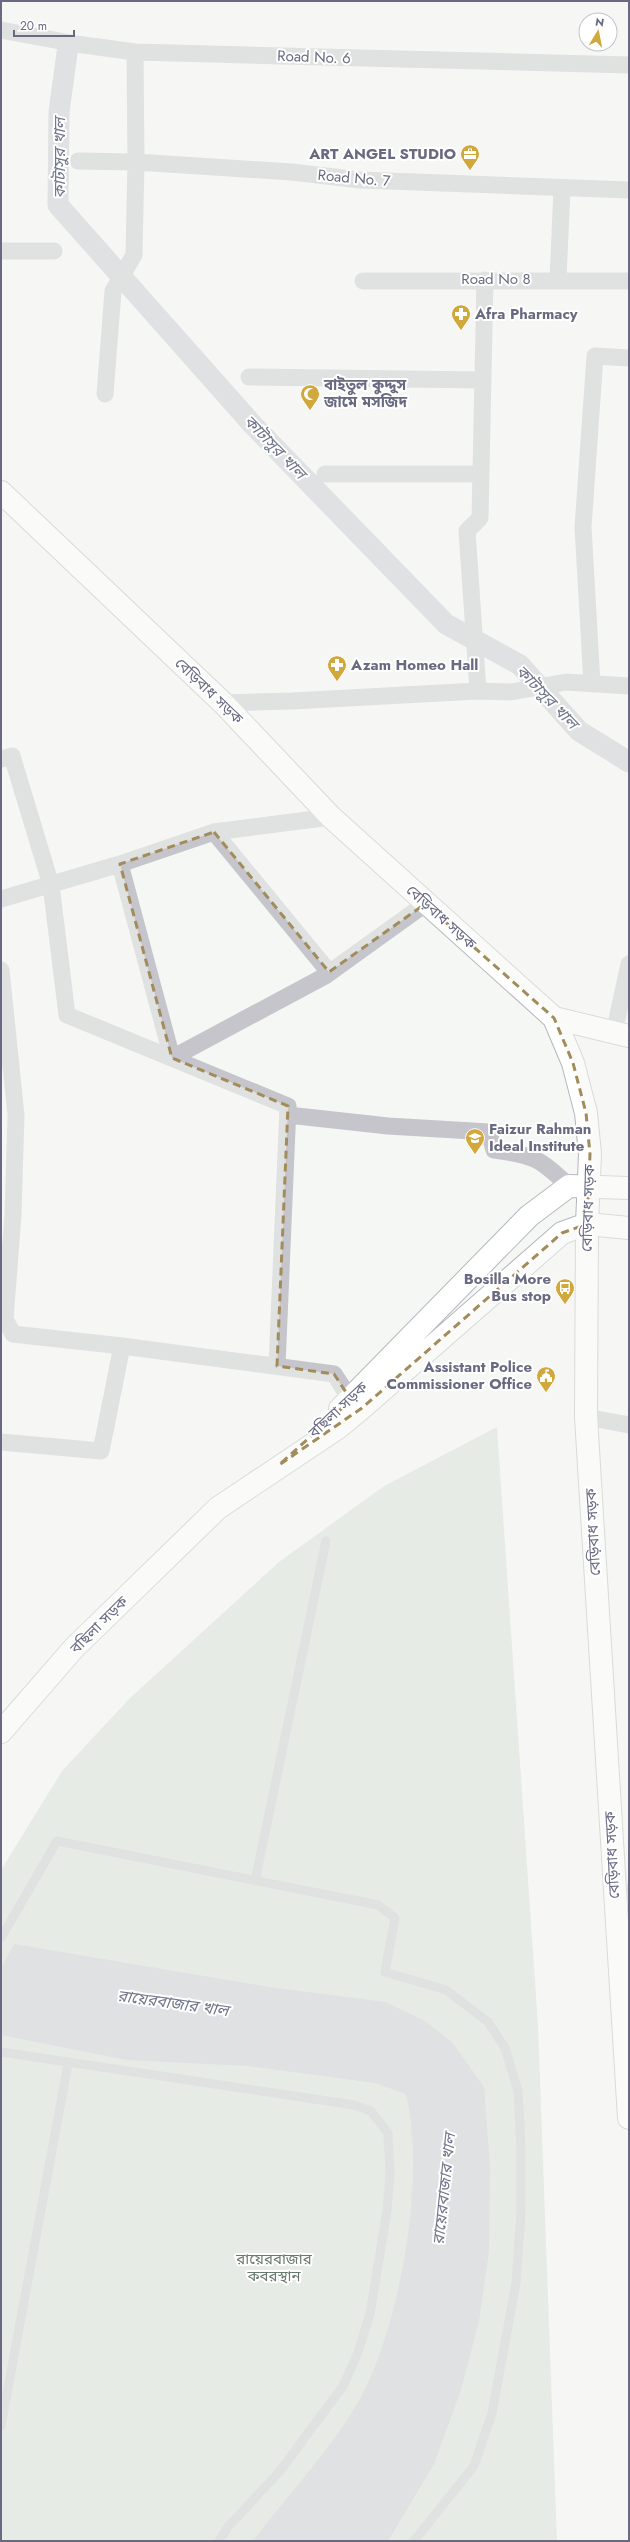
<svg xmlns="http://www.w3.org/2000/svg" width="630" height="2542" font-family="Jost,'Noto Sans Bengali',sans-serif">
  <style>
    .green { fill: #d4dbd4 }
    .water { fill: #c3c5ce }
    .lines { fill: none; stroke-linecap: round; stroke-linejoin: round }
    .canal { stroke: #c3c5ce; stroke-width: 21 }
    .secondary-casing { stroke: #b7b8bf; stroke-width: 24 }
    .trunk-casing { stroke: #b5b6bb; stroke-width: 24 }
    .service { stroke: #c5c5cb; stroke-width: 9 }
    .minor { stroke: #c5c5cb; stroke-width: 17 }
    .secondary { stroke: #fff; stroke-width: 22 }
    .trunk { stroke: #fff; stroke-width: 22 }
    .marked { fill: none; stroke: #a28c5b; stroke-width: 3; stroke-dasharray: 8 5; stroke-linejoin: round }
    .labels { text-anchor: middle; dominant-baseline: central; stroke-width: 4; stroke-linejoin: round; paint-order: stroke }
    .street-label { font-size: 15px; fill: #696a82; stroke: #fff }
    .poi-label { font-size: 15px; font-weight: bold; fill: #696a82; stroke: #fff; text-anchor: start }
    .park-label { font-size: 15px; fill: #67796d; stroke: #fff }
    .water-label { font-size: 16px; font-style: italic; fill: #70768b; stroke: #fff }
  </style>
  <rect width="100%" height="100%" fill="#f5f7f4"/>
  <path class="green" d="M497,1427l41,598 19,516h-556v-671l61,-99 67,-72 150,-137 105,-76z"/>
  <path class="water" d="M14,1944l255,43 116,15 40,19 27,21 32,45 6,80 -1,84 -10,70 -18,69 -27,74 -46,77h-135c34,-45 83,-97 109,-146 39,-74 64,-220 44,-301l-31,-11 -127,-17 -121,-6 -126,-25v-66z"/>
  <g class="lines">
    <path class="canal" d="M67,53l-8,59 -1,93 195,220 193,199 74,41 59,66 50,31"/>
    <defs>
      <path id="secondary" d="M554,1018l75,18
        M340,1409l189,-193 40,-30 60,2
        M1,1732l73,-84 144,-140 121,-81 23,-19 200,-175 25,-9 42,4"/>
      <path id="trunk" d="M1,492l222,211 108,114 223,201 19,45 13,50 4,41 -3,70 -1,193 43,701"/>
    </defs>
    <use href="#secondary" class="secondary-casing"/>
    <use href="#trunk" class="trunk-casing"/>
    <path class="service" d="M255,1881l71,-340
      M1,1938l56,-97 321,64 17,13 -10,54 61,18 42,32 17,26 13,43 3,58v63l-5,71 -24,130 -18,53 -60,75
      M1,2052l353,53 17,6 17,22 2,41 -3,37 -17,103 -13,41 -14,31 -63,85 -52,56 -9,14
      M1,2426l67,-362"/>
    <path class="minor" d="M1,30l75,14 59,8 494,13
      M78,161l58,1 156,10 68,8 269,10
      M1,251h53
      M558,279l4,-90
      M363,281h266
      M249,377l234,3
      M105,394l8,-103 21,-36 2,-93 -1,-110
      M325,474h156
      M592,684l-9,-157 12,-171 34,2
      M478,691l-11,-160 13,-13 5,-238
      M223,703l69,-2 186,-10 33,1 55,-10 63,4
      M1,759l11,-3 39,129 16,130 221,91 -11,260
      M214,832l115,140
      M120,864l52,194
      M1,899l119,-35 94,-32 117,-15
      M1,970l15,145 -3,100 -8,104 8,15 109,12 212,28 17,26
      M614,1033l15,-69
      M172,1058l153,-82 100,-72
      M288,1115l100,11 101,6 5,18c40,5 45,8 75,36
      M586,1417l43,8
      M1,1442l100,9 21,-105
      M616,1908l13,-16"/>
    <use href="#secondary" class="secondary"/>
    <use href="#trunk" class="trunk"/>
  </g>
  <path d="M0 0H630V2542H0ZM214,832l115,140 96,-68 129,114 19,45 13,50 4,41 -3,70 -25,9 -200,175 -83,57 72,-65 -17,-26 -57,-8 11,-260 -116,-48 -52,-194z" fill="#f5f7f4" fill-opacity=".55" fill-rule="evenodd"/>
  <path class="marked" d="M214,832l115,140 96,-68 129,114 19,45 13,50 4,41 -3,70 -25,9 -200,175 -83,57 72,-65 -17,-26 -57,-8 11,-260 -116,-48 -52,-194z"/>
  <defs>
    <symbol id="office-pin" viewBox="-11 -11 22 30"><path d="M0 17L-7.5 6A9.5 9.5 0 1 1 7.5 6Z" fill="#d0a83b" stroke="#fff"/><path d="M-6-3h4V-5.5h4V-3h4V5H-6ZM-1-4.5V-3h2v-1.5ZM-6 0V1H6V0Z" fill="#fff"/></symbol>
    <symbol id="pharmacy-pin" viewBox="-11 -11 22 30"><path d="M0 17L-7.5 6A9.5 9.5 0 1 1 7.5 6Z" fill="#d0a83b" stroke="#fff"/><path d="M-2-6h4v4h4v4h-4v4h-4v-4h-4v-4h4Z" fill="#fff"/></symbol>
    <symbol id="mosque-pin" viewBox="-11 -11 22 30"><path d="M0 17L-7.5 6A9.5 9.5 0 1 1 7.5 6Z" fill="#d0a83b" stroke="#fff"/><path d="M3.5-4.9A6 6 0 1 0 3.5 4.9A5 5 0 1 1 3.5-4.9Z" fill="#fff"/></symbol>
    <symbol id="school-pin" viewBox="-11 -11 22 30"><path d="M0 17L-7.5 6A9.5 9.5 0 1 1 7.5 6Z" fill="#d0a83b" stroke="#fff"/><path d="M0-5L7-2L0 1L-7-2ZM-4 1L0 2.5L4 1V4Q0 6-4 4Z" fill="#fff"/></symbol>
    <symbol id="bus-pin" viewBox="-11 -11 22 30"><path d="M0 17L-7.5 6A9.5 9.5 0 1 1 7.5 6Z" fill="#d0a83b" stroke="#fff"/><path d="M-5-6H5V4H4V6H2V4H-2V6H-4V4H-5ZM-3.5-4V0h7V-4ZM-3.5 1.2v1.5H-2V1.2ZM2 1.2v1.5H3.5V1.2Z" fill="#fff"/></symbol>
    <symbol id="civic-pin" viewBox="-11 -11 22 30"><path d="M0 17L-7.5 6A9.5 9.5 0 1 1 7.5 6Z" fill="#d0a83b" stroke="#fff"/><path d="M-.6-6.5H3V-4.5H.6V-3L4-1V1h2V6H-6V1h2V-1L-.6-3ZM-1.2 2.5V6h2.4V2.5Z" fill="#fff"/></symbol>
  </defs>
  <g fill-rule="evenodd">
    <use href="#office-pin" x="459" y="143" width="22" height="30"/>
    <use href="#pharmacy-pin" x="450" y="303" width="22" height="30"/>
    <use href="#mosque-pin" x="299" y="383" width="22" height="30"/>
    <use href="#pharmacy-pin" x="326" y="654" width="22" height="30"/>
    <use href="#school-pin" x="464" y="1127" width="22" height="30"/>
    <use href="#bus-pin" x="554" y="1277" width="22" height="30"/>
    <use href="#civic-pin" x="535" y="1365" width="22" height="30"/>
  </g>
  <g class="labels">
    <g class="street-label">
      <text transform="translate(314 57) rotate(2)">Road No. 6</text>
      <text transform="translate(354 178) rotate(5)">Road No. 7</text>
      <text x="496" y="279">Road No 8</text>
      <text transform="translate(209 691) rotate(44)">বেড়িবাধ সড়ক</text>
      <text transform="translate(441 917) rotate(42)">বেড়িবাধ সড়ক</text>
      <text transform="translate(588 1208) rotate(-88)">বেড়িবাধ সড়ক</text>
      <text transform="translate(338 1410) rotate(-43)">বছিলা সড়ক</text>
      <text transform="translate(593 1532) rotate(-93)">বেড়িবাধ সড়ক</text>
      <text transform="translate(99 1625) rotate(-45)">বছিলা সড়ক</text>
      <text transform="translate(612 1855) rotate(-93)">বেড়িবাধ সড়ক</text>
    </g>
    <g class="poi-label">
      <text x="456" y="154" text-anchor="end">ART ANGEL STUDIO</text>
      <text x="475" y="314">Afra Pharmacy</text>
      <text x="324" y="385">বাইতুল কুদ্দুস<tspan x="324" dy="17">জামে মসজিদ</tspan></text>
      <text x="351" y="665">Azam Homeo Hall</text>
      <text x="489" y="1129">Faizur Rahman<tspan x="489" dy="17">Ideal Institute</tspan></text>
      <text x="551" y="1279" text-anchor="end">Bosilla More<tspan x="551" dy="17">Bus stop</tspan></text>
      <text x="532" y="1367" text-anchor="end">Assistant Police<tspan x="532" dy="17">Commissioner Office</tspan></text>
    </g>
    <g class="park-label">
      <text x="274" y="2259">রায়েরবাজার<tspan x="274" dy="17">কবরস্থান</tspan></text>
    </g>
    <g class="water-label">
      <text transform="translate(59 158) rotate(-90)">কাটাসুর খাল</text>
      <text transform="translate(275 447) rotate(46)">কাটাসুর খাল</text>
      <text transform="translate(547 697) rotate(46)">কাটাসুর খাল</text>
      <text transform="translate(173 2003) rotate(8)">রায়েরবাজার খাল</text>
      <text transform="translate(444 2189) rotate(-84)">রায়েরবাজার খাল</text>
    </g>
  </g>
  <rect width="630" height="2542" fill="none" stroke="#696a82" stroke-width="4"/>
  <g transform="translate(598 32) rotate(10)"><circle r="19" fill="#ffffff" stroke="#c3c3cd"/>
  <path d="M0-3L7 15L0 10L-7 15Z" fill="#d0a83b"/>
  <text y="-6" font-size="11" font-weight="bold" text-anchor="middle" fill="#696a82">N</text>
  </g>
  <path d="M14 30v6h60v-6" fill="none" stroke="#696a82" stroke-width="2"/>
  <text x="20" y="30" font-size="12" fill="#696a82" stroke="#ffffff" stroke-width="3" paint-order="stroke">20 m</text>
</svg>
